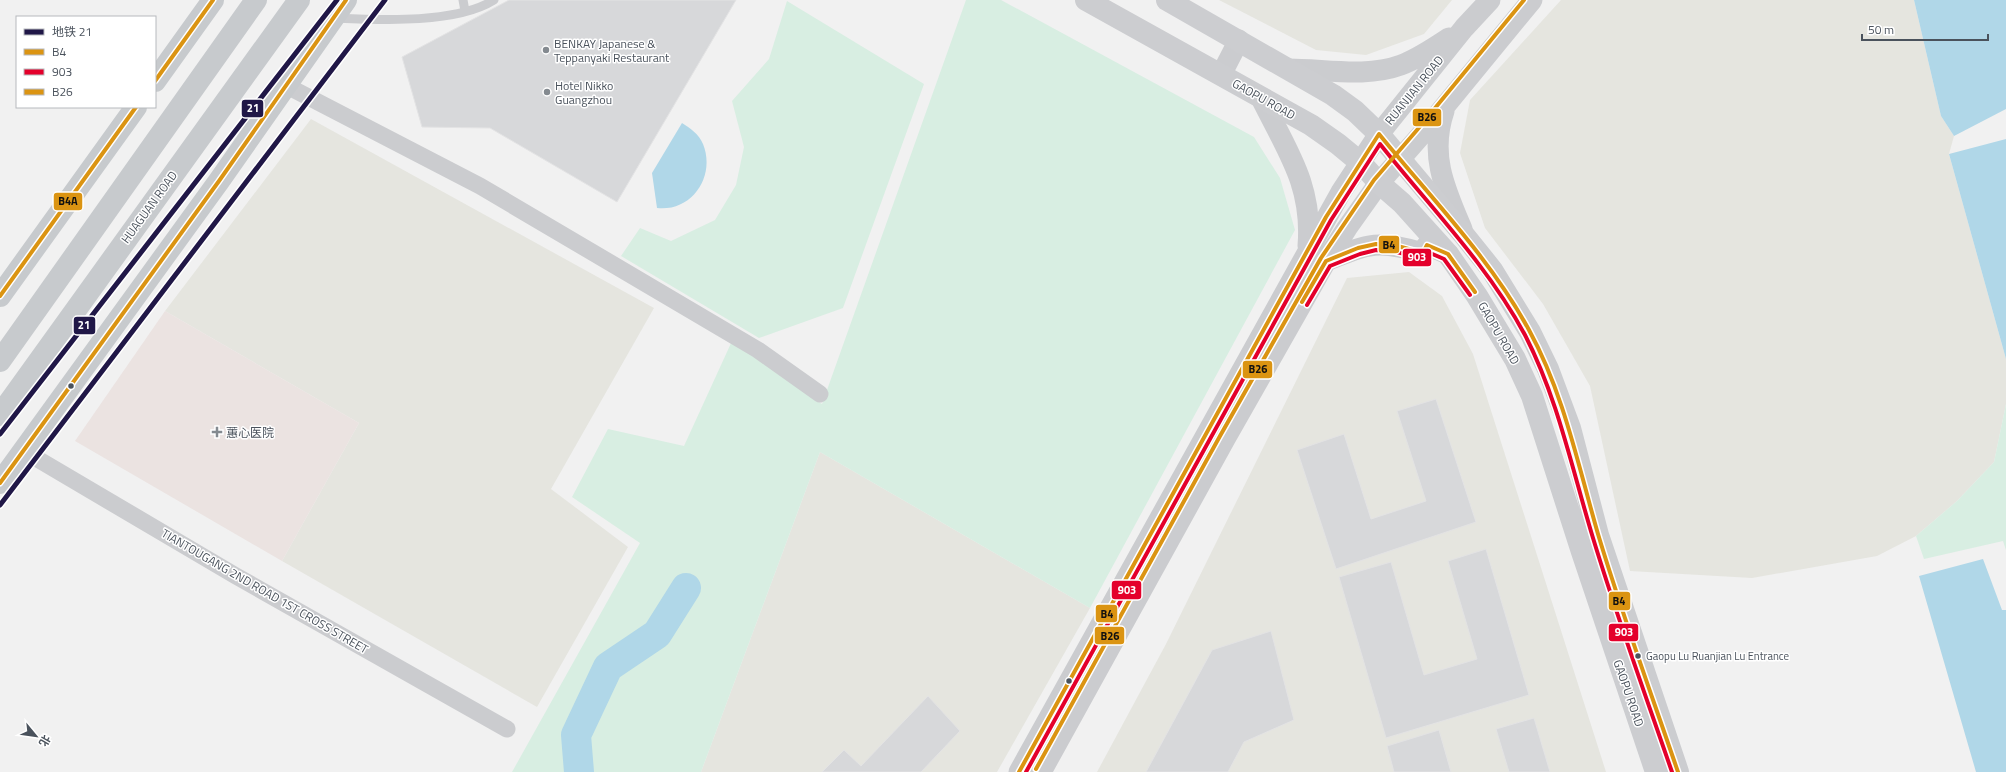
<svg xmlns="http://www.w3.org/2000/svg" width="2006" height="772" font-family="'Titillium Web','Noto Sans SC',sans-serif">
  <style>
    .commercial { fill: #e5e5df }
    .medical { fill: #ebe3e1 }
    .green { fill: #d8eee2 }
    .water { fill: #b0d7e8 }
    .lines { fill: none; stroke-linecap: round; stroke-linejoin: round }
    .river { stroke: #b0d7e8; stroke-width: 30 }
    .building { fill: #d7d8da; stroke: #e3e3e4 }
    .service { stroke: #cbcccf; stroke-width: 9 }
    .minor { stroke: #cbcccf; stroke-width: 17 }
    .tertiary { stroke: #cbcccf; stroke-width: 21 }
    .secondary { stroke: #cccdd0; stroke-width: 22 }
    .primary { stroke: #c7cacd; stroke-width: 22 }
    .bus-1-casing { stroke: #fff; stroke-width: 7 }
    .bus-2-casing { stroke: #fff; stroke-width: 7 }
    .bus-3-casing { stroke: #fff; stroke-width: 7 }
    .bus-4-casing { stroke: #fff; stroke-width: 7 }
    .bus-1 { stroke: #db9412; stroke-width: 4 }
    .bus-2 { stroke: #e4002b; stroke-width: 4 }
    .bus-3 { stroke: #db9412; stroke-width: 4 }
    .bus-4 { stroke: #db9412; stroke-width: 4 }
    .metro-1-casing { stroke: #fff; stroke-width: 8 }
    .metro-1 { stroke: #201747; stroke-width: 5 }
    .poi-dot { fill: #848a90; stroke: #fff; stroke-width: 1.5 }
    .bus-dot { fill: #4a525c; stroke: #fff; stroke-width: 1.5 }
    .labels { text-anchor: middle; dominant-baseline: central; stroke-width: 3; stroke-linejoin: round; paint-order: stroke }
    .bus-label { font-size: 11px; fill: #4a525c; stroke: #fff; text-anchor: start }
    .poi-label { font-size: 12px; fill: #4a525c; stroke: #fff; text-anchor: start }
    .street-label { font-size: 12px; fill: #4a525c; stroke: #fff }
    .line-badge { stroke: #fff; stroke-width: 1.5 }
    .badge-label { font-size: 11px; text-anchor: middle; font-weight: bold; fill: #fff }
    .pale-badge-label { font-size: 11px; text-anchor: middle; font-weight: bold; fill: #111 }
  </style>
  <rect width="100%" height="100%" fill="#f1f1f1"/>
  <path class="commercial" d="M1219,0h233l-28,34 -58,21 -50,-5z
    M1561,0h353l27,116 13,20 -5,18 57,205v45l-12,58 -37,39 -41,35 -39,20 -125,22 -122,-7 -40,-185 -47,-82 -58,-76 -25,-75 10,-53z
    M311,119l343,189 -103,181 77,58 -91,160 -255,-146 77,-138 -194,-112z
    M1409,272l33,24 31,58 133,418h-509l69,-128 181,-366z
    M820,452l270,156 -93,164h-296z"/>
  <path class="medical" d="M165,311l194,112 -77,138 -207,-120z"/>
  <path class="green" d="M966,0h35l253,137 26,41 15,52 -205,378 -270,-156 -119,320h-189l128,-229 -68,-46 36,-68 76,17 48,-105 90,63z
    M787,1l137,83 -81,224 -84,30 -138,-82 19,-28 31,13 44,-21 21,-35 8,-38 -12,-46 37,-42z
    M2006,404v146l-3,-9 -79,18 -8,-23 41,-35 37,-39z"/>
  <path class="water" d="M1914,0h92v109l-52,27 -13,-20z
    M682,123c8,5 17,11 21,21 13,32 -11,68 -46,64l-5,-35z
    M2006,139v220l-57,-205z
    M1983,559l19,51h4v162h-30l-57,-196z"/>
  <g class="lines">
    <path class="river" d="M579,772l-3,-37 32,-68 49,-33 29,-46"/>
  </g>
  <path class="building" d="M509,0h227l-119,202 -127,-74 -68,-1 -20,-70z
    M1436,399l40,123 -140,47 -39,-119 47,-16 27,85 55,-18 -29,-90z
    M1486,549l43,146 -143,43 -47,-161 52,-15 33,113 53,-16 -29,-98z
    M1271,631l23,89 -50,22 -16,30h-82l66,-122z
    M928,696l32,35 -39,41h-99l22,-22 17,16z
    M1534,718l16,54h-41l-13,-43z
    M1439,730l12,42h-57l-7,-26z"/>
  <g class="lines">
    <path class="service" d="M463,0l2,11
      M335,18c45,2 121,6 159,-18"/>
    <path class="minor" d="M287,86l193,100 278,164 62,44
      M24,451l212,125 271,153"/>
    <path class="tertiary" d="M1288,69c37,0 78,9 113,-4 17,-6 32,-17 48,-27
      M1221,75l18,-35
      M1261,98c26,53 52,87 47,148
      M1444,111c-15,44 1,78 18,118
      M1326,261c42,-17 51,-22 97,-8l4,-8 21,9
      M1019,772l322,-580 38,-58 85,-106 26,-28
      M1041,772l184,-333 101,-178 21,-33 32,-45 43,-49 110,-134"/>
    <path class="secondary" d="M1086,0l225,125 27,19 23,19 18,20 23,20 46,51 29,42 38,63 17,37 50,156 74,220
      M1167,0l166,95 22,16 24,23 85,101 28,35 38,62 18,37 22,59 28,107 80,237"/>
    <path class="primary" d="M155,81l58,-81
      M0,296l136,-189
      M0,361l256,-361
      M0,415l299,-415
      M0,483l219,-302 127,-181"/>
    <defs>
      <path id="bus-1" d="M1302,302l24,-41 32,-13 18,-4 18,1 29,8 4,-8 21,9 27,38
        M1019,772l307,-555 53,-83c52,64 111,124 150,196 35,64 49,135 69,204 24,80 53,159 80,238"/>
      <path id="bus-2" d="M1307,305l23,-39 30,-12 16,-4 17,1 30,8 4,-1 3,-5 14,6 26,36
        M1026,772l305,-552 49,-76c49,62 107,120 145,191 33,64 47,134 68,203 24,79 52,156 79,234"/>
      <path id="bus-3" d="M1036,769l184,-333 101,-178 53,-78 43,-50 107,-130"/>
      <path id="bus-4" d="M155,81l58,-81
        M0,296l136,-189
        M0,483l219,-302 127,-181"/>
    </defs>
    <use href="#bus-1" class="bus-1-casing"/>
    <use href="#bus-2" class="bus-2-casing"/>
    <use href="#bus-3" class="bus-3-casing"/>
    <use href="#bus-4" class="bus-4-casing"/>
    <use href="#bus-1" class="bus-1"/>
    <use href="#bus-2" class="bus-2"/>
    <use href="#bus-3" class="bus-3"/>
    <use href="#bus-4" class="bus-4"/>
    <defs>
      <path id="metro-1" d="M0,434l337,-434
        M0,505l385,-505"/>
    </defs>
    <use href="#metro-1" class="metro-1-casing"/>
    <use href="#metro-1" class="metro-1"/>
  </g>
  <g class="poi-dot">
    <circle cx="546" cy="50" r="4"/>
    <circle cx="547" cy="92" r="4"/>
    <path d="M215 426h4v4h4v4h-4v4h-4v-4h-4v-4h4z"/>
  </g>
  <g class="bus-dot">
    <circle cx="71" cy="386" r="3.5"/>
    <circle cx="1638" cy="656" r="3.5"/>
    <circle cx="1069" cy="681" r="3.5"/>
  </g>
  <g class="labels">
    <g class="bus-label">
      <text x="1646" y="656">Gaopu Lu Ruanjian Lu Entrance</text>
    </g>
    <g class="poi-label">
      <text x="554" y="43">BENKAY Japanese &amp;<tspan x="554" dy="14">Teppanyaki Restaurant</tspan></text>
      <text x="555" y="85">Hotel Nikko<tspan x="555" dy="14">Guangzhou</tspan></text>
      <text x="226" y="432">蕙心医院</text>
    </g>
    <g class="street-label">
      <text transform="translate(1414 90) rotate(-51)">RUANJIAN ROAD</text>
      <text transform="translate(1264 99) rotate(29)">GAOPU ROAD</text>
      <text transform="translate(149 207) rotate(-54)">HUAGUAN ROAD</text>
      <text transform="translate(1499 333) rotate(60)">GAOPU ROAD</text>
      <text transform="translate(265 591) rotate(30)">TIANTOUGANG 2ND ROAD 1ST CROSS STREET</text>
      <text transform="translate(1629 693) rotate(71)">GAOPU ROAD</text>
    </g>
  </g>
  <g class="line-badge">
    <rect x="241" y="99" width="23" height="19" rx="4" fill="#201747"/>
    <rect x="1412" y="108" width="30" height="19" rx="4" fill="#db9412"/>
    <rect x="53" y="192" width="30" height="19" rx="4" fill="#db9412"/>
    <rect x="1378" y="235" width="22" height="19" rx="4" fill="#db9412"/>
    <rect x="1402" y="248" width="30" height="19" rx="4" fill="#e4002b"/>
    <rect x="73" y="316" width="23" height="19" rx="4" fill="#201747"/>
    <rect x="1242" y="360" width="31" height="19" rx="4" fill="#db9412"/>
    <rect x="1111" y="580" width="31" height="20" rx="4" fill="#e4002b"/>
    <rect x="1608" y="591" width="23" height="20" rx="4" fill="#db9412"/>
    <rect x="1095" y="604" width="23" height="19" rx="4" fill="#db9412"/>
    <rect x="1608" y="623" width="31" height="19" rx="4" fill="#e4002b"/>
    <rect x="1094" y="626" width="31" height="19" rx="4" fill="#db9412"/>
  </g>
  <g class="badge-label">
    <text x="253" y="112">21</text>
    <text x="1417" y="261">903</text>
    <text x="84" y="329">21</text>
    <text x="1127" y="594">903</text>
    <text x="1624" y="636">903</text>
  </g>
  <g class="pale-badge-label">
    <text x="1427" y="121">B26</text>
    <text x="68" y="205">B4A</text>
    <text x="1389" y="249">B4</text>
    <text x="1258" y="373">B26</text>
    <text x="1619" y="605">B4</text>
    <text x="1107" y="618">B4</text>
    <text x="1110" y="640">B26</text>
  </g>
  <rect x="16" y="16" width="140" height="92" fill="#ffffff" stroke="#b7babe"/>
  <rect x="24" y="29" width="20" height="6" fill="#201747" stroke="#b7babe"/>
  <text x="52" y="36" font-size="12" fill="#4a525c">地铁 21</text>
  <rect x="24" y="49" width="20" height="6" fill="#db9412" stroke="#b7babe"/>
  <text x="52" y="56" font-size="12" fill="#4a525c">B4</text>
  <rect x="24" y="69" width="20" height="6" fill="#e4002b" stroke="#b7babe"/>
  <text x="52" y="76" font-size="12" fill="#4a525c">903</text>
  <rect x="24" y="89" width="20" height="6" fill="#db9412" stroke="#b7babe"/>
  <text x="52" y="96" font-size="12" fill="#4a525c">B26</text>
  <g transform="translate(36 736) rotate(119)" stroke="#ffffff" stroke-width="3" paint-order="stroke">
  <path d="M0-3L7 15L0 10L-7 15Z" fill="#4a525c"/>
  <text y="-6" font-size="11" font-weight="bold" text-anchor="middle" fill="#4a525c">北</text>
  </g>
  <path d="M1862 34v6h126v-6" fill="none" stroke="#4a525c" stroke-width="2"/>
  <text x="1868" y="34" font-size="12" fill="#4a525c" stroke="#ffffff" stroke-width="3" paint-order="stroke">50 m</text>
</svg>
